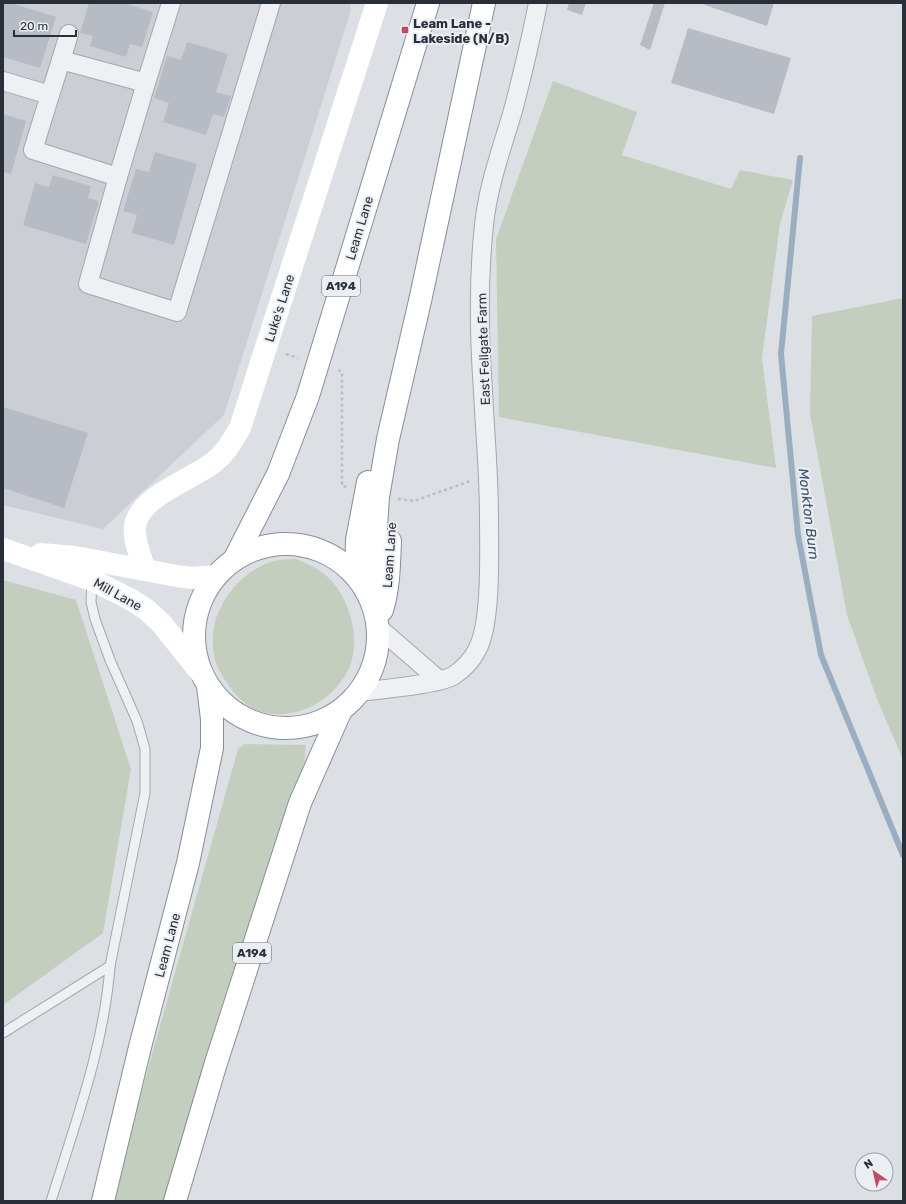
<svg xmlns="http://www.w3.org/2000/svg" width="906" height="1204" viewBox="0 0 906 1204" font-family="Rubik,sans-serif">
  <rect width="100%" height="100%" fill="#dce0e5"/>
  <polygon fill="#cbcfd5" points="3,3 351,3 350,13 224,415 103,529 3,505"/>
  <g fill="#c3cebe">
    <polygon points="553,81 637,112 622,155 731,189 740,170 793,180 780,224 762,358 776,468 499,417 496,239"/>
    <polygon points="903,298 903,760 877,699 847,615 810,414 812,316"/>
    <path d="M 296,559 C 323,569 338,582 348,609 C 355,628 357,650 349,668 C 334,702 291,724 256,710 C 239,703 226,683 218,668 C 212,656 212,639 214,626 C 221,596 246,567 278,560 C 284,559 290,559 296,559 Z"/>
    <polygon points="3,580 76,600 131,769 103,933 3,1005"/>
    <polygon points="245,744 306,745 304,765 223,1002 163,1201 114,1201 133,1122 238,749"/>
  </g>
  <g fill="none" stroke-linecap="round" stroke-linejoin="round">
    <polyline stroke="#9baec1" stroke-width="6" points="800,158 781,354 798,535 821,655 903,855"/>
  </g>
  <g fill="#b7bcc4">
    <polygon points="3,3 11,3 56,17 40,68 3,57"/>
    <polygon points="89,3 124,3 153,12 142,47 130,44 126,57 90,46 93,36 80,33"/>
    <polygon points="569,3 586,3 582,15 567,10"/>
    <polygon points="654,3 665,3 650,50 640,45"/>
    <polygon points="699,3 774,3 767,26"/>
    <polygon points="688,28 791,58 774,114 671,83"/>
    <polygon points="187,42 228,54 216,92 231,96 224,117 213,114 206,135 163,122 169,103 154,98 167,56 181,60"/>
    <polygon points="3,114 26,121 11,174 3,172"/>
    <polygon points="155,152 197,164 174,245 132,233 137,215 123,211 136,169 149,172"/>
    <polygon points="53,175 91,186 88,198 99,201 86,244 23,225 35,183 49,187"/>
    <polygon points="3,407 88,433 64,508 3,488"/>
  </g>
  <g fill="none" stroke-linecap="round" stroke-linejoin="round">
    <defs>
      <g id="lane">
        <polyline points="3,1033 110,966 145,793 145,749 137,721 110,660 95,619 91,602 92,581"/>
        <path d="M 51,1201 C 75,1124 104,1047 110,966"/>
      </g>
      <g id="street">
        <polyline points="61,60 69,34"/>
        <polyline points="3,81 50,95 61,60 146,83 171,3"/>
        <polyline points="50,95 33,150 118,177 88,284 177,312 271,3"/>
        <polyline points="118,177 146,83"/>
        <polyline points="379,628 439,680"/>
        <path d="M 360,692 C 381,689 436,685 453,676 C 462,670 472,660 477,650 C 492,623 489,550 489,517 C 489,475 485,433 483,391 C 479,336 478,280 484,225 C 488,185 503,145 514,107 C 523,72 531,38 538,3"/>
      </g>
      <g id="highway">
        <circle cx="286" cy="636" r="92"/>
        <polyline points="234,560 278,474 308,396 428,3"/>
        <polyline points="356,576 357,540 368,482"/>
        <polyline points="371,599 378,497 388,439 420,301 484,3"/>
        <path d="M 382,610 C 389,587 389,565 390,541"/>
        <polyline points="103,1201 140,1047 188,863 212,748 212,719 208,686"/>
        <polyline points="175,1201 215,1066 300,803 341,710"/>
      </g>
    </defs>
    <use href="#lane" stroke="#a2a7ae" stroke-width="11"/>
    <use href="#street" stroke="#a2a7ae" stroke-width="20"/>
    <use href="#highway" stroke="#868e99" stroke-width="24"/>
    <g stroke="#bbbec3" stroke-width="2.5" stroke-dasharray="3 3" stroke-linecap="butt">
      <polyline points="286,354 298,358"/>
      <polyline points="338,370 342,372 342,486 347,487"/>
      <polyline points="398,499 414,501 470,481"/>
    </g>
    <use href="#lane" stroke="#eff0f4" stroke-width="9"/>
    <use href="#street" stroke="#eff0f4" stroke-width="18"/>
    <g stroke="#fff" stroke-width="22">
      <polyline points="3,549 92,580 130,599 147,610 161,623 202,674"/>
      <polyline points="41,554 75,557 177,576 192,578 216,576"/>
      <path d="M 145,570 C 141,557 133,540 135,526 C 140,495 192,480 214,462 C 226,453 232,441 240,428 L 377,3"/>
    </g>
    <use href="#highway" stroke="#fff" stroke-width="22"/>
  </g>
  <rect fill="#be4d61" stroke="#ebeff3" stroke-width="1.5" x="401" y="26" width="8" height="8" rx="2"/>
  <g text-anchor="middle" stroke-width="4" stroke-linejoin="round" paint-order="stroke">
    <g fill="#ebeff3" stroke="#626971" stroke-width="1">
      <rect x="322" y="276" width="38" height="20" rx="3"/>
      <rect x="233" y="943" width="38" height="20" rx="3"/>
    </g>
    <g font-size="12" font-weight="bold" fill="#282f39">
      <text x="341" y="290">A194</text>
      <text x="252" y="957">A194</text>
    </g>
    <g font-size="13" font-weight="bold" fill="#282f39" stroke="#ebeff3" text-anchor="start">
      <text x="413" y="28">Leam Lane -<tspan x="413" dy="15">Lakeside (N/B)</tspan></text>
    </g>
    <g font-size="13" fill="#282f39" stroke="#ebeff3">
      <text transform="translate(359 228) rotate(-73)" y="5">Leam Lane</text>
      <text transform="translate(279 308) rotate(-72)" y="5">Luke's Lane</text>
      <text transform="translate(483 349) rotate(-92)" y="5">East Fellgate Farm</text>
      <text transform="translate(389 555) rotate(-86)" y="5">Leam Lane</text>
      <text transform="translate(118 594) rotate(29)" y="5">Mill Lane</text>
      <text transform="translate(167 945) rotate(-75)" y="5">Leam Lane</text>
    </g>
    <g font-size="14" font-style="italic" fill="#374e68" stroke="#ebeff3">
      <text transform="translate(809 514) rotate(83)" y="5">Monkton Burn</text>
    </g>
  </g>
  <rect width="906" height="1204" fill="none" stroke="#282f39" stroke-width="8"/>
  <g transform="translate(874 1172) rotate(326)"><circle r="19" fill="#ebeff3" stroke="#9da2a9"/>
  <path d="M0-3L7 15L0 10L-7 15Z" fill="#be4d61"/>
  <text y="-6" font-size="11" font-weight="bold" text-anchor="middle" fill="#282f39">N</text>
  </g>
  <path d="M14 30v6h62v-6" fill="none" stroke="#282f39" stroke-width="2"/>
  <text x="20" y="30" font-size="12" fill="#282f39" stroke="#ebeff3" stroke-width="3" paint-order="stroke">20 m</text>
</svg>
